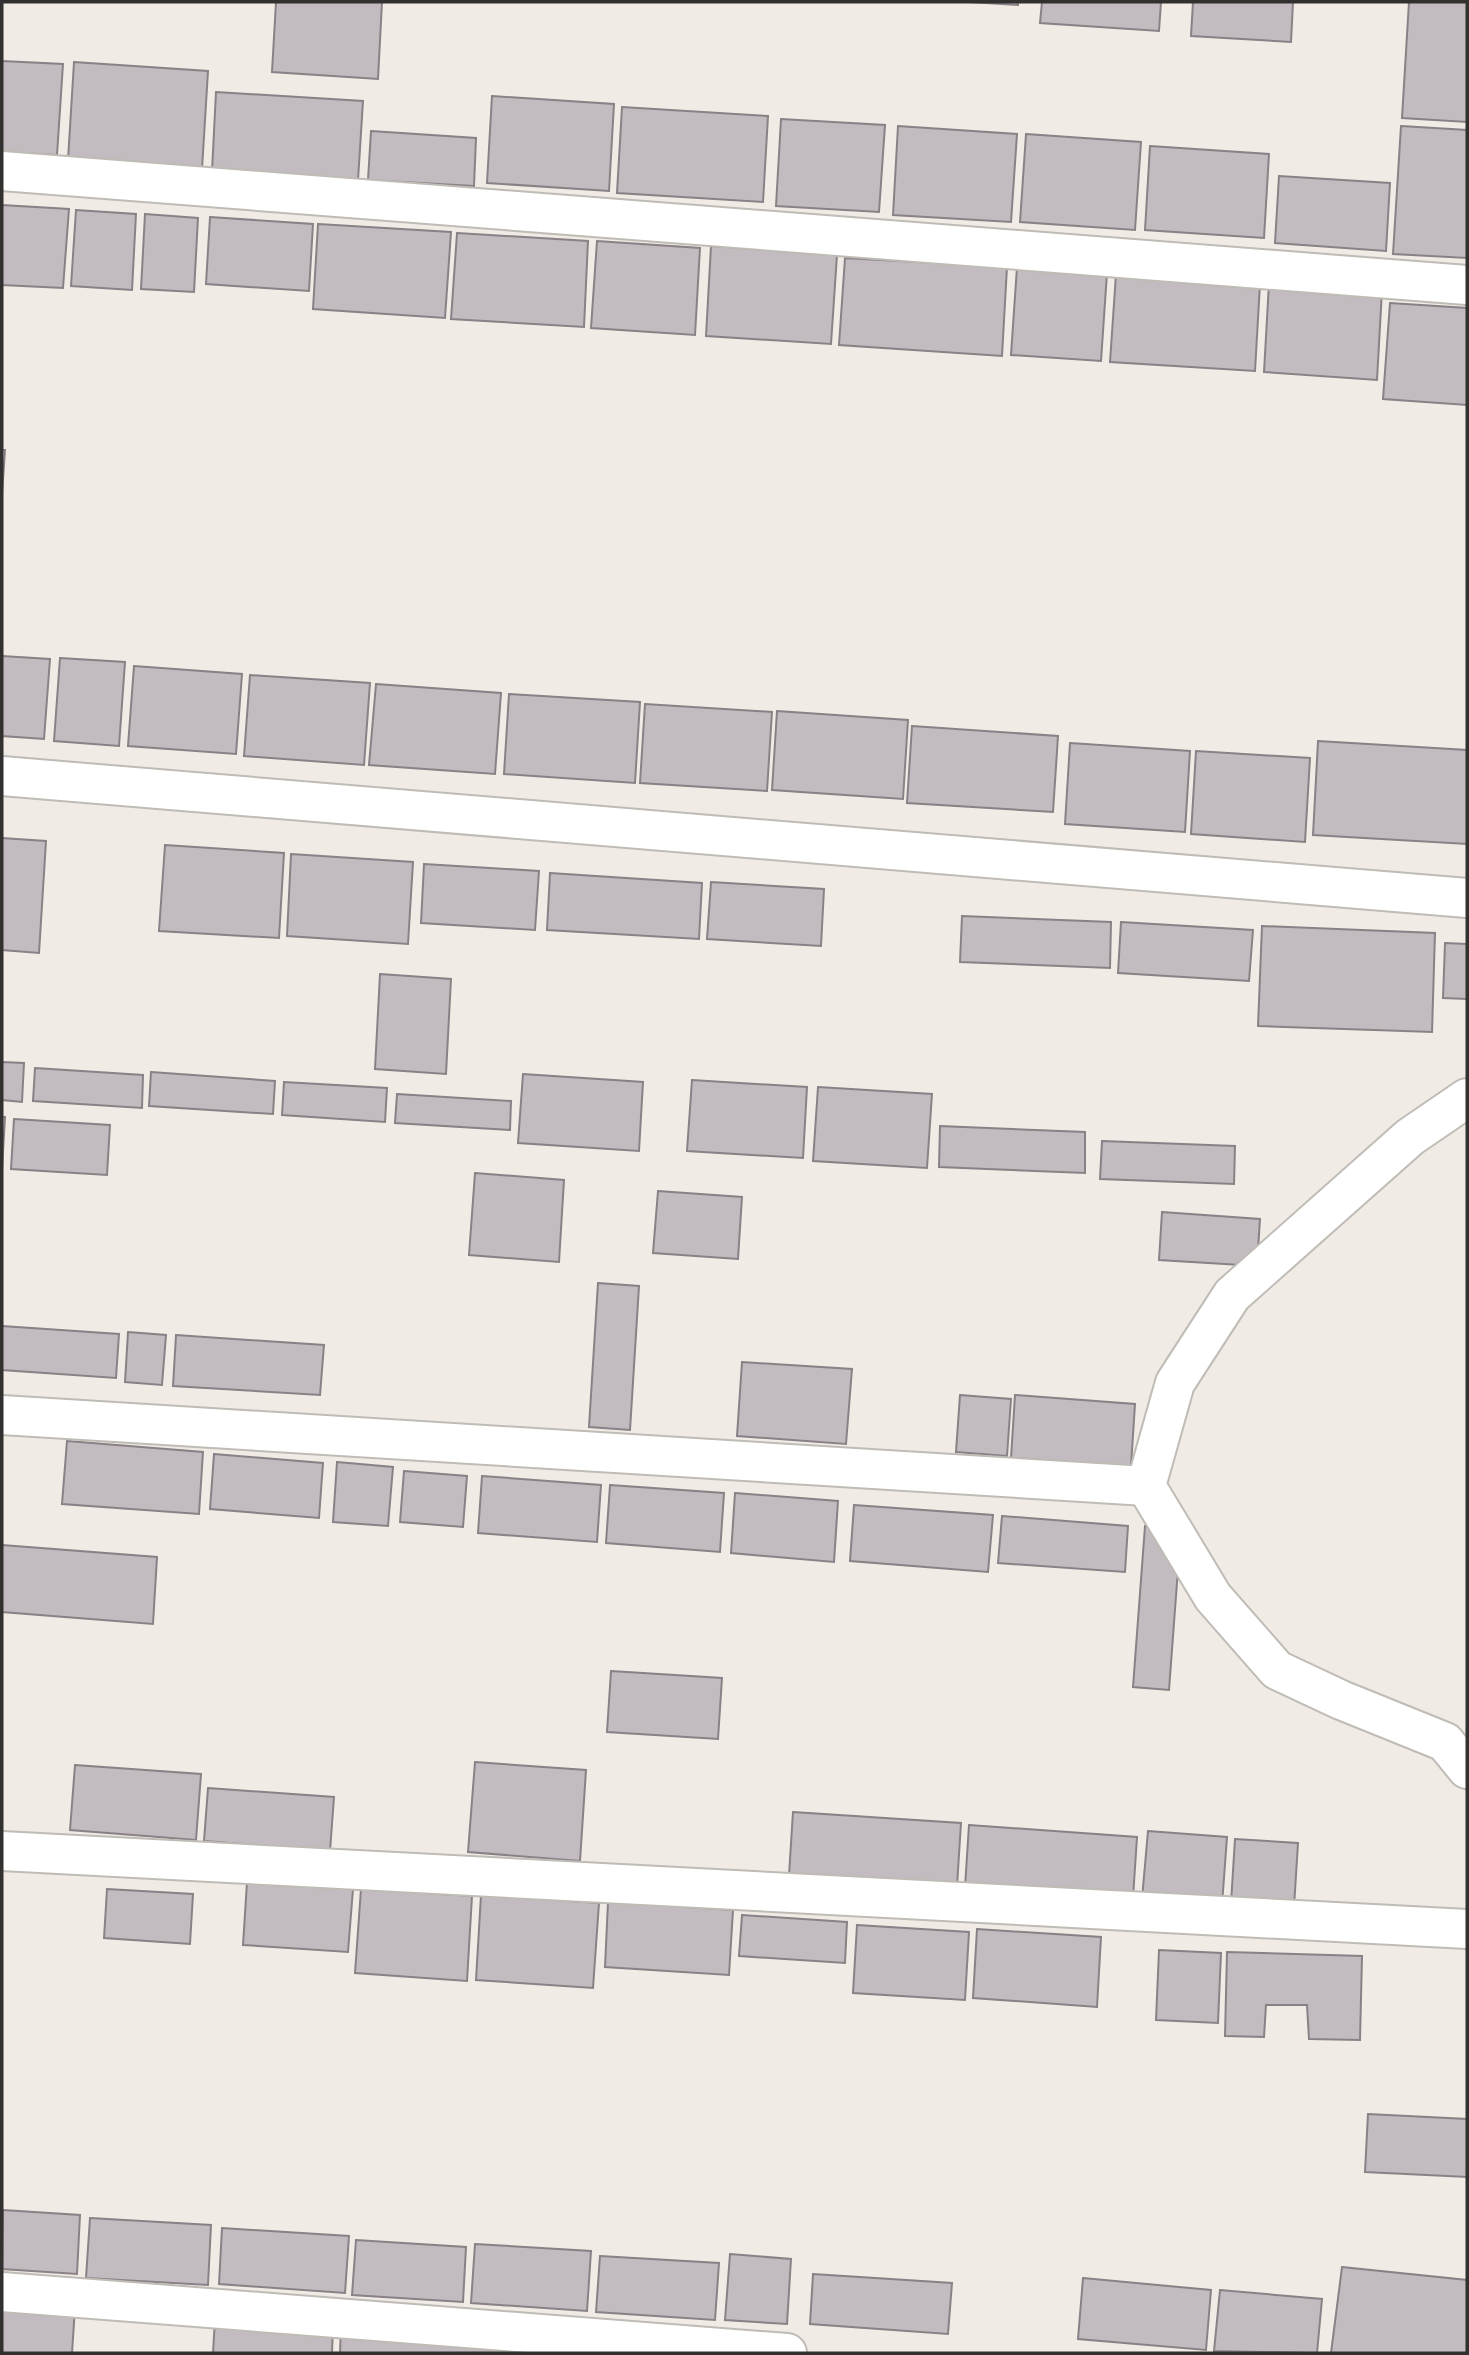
<svg xmlns="http://www.w3.org/2000/svg" width="1469" height="2355" viewBox="0 0 1469 2355" font-family="'Crimson Pro',serif">
  <rect width="100%" height="100%" fill="#f0ece5"/>
  <g fill="#c2bbc0" stroke="#888287" stroke-width="2">
    <polygon points="276,2 382,2 378,79 272,72"/>
    <polygon points="969,2 1018,2 1018,5"/>
    <polygon points="1042,2 1161,2 1159,31 1040,23"/>
    <polygon points="1193,2 1293,2 1291,42 1191,36"/>
    <polygon points="1409,2 1467,2 1467,122 1402,118"/>
    <polygon points="2,61 63,64 57,155 2,152"/>
    <polygon points="74,62 208,71 202,169 68,160"/>
    <polygon points="216,92 363,101 358,180 212,171"/>
    <polygon points="492,96 614,104 609,191 487,183"/>
    <polygon points="622,107 768,116 763,202 617,193"/>
    <polygon points="781,119 885,125 879,212 776,206"/>
    <polygon points="898,126 1017,134 1011,222 893,215"/>
    <polygon points="1401,126 1467,130 1467,258 1393,254"/>
    <polygon points="371,131 476,138 474,186 368,180"/>
    <polygon points="1026,134 1141,142 1135,230 1020,222"/>
    <polygon points="1150,146 1269,154 1264,238 1145,230"/>
    <polygon points="1279,176 1390,183 1386,251 1275,243"/>
    <polygon points="2,205 69,209 63,288 2,285"/>
    <polygon points="76,210 136,214 132,290 71,286"/>
    <polygon points="145,214 198,218 194,292 141,289"/>
    <polygon points="210,217 313,224 309,291 206,284"/>
    <polygon points="318,224 451,232 445,318 313,309"/>
    <polygon points="457,233 588,241 584,327 451,319"/>
    <polygon points="597,241 700,248 695,335 591,328"/>
    <polygon points="711,246 837,255 831,344 706,336"/>
    <polygon points="845,258 1007,267 1002,356 839,345"/>
    <polygon points="1017,267 1107,273 1101,361 1011,355"/>
    <polygon points="1116,274 1260,284 1255,371 1110,362"/>
    <polygon points="1269,283 1382,290 1377,380 1264,372"/>
    <polygon points="1390,303 1467,308 1467,405 1383,399"/>
    <polygon points="2,450 5,450 2,495"/>
    <polygon points="2,656 50,659 44,739 2,736"/>
    <polygon points="60,658 125,662 119,746 54,741"/>
    <polygon points="134,666 242,674 236,754 128,746"/>
    <polygon points="250,675 370,683 364,765 244,756"/>
    <polygon points="376,684 501,693 495,774 369,765"/>
    <polygon points="509,694 640,702 635,783 504,774"/>
    <polygon points="645,704 772,712 767,791 640,783"/>
    <polygon points="777,711 908,720 903,799 772,790"/>
    <polygon points="912,726 1058,736 1053,812 907,803"/>
    <polygon points="1318,741 1467,750 1467,844 1313,835"/>
    <polygon points="1070,743 1190,751 1185,832 1065,824"/>
    <polygon points="1196,751 1310,758 1305,842 1191,834"/>
    <polygon points="2,838 46,841 39,953 2,950"/>
    <polygon points="165,845 284,853 279,938 159,931"/>
    <polygon points="291,854 413,862 408,944 287,936"/>
    <polygon points="424,864 539,871 535,930 421,923"/>
    <polygon points="550,873 702,883 699,939 547,930"/>
    <polygon points="711,882 824,889 821,946 707,939"/>
    <polygon points="962,916 1111,922 1110,968 960,962"/>
    <polygon points="1121,922 1253,930 1249,981 1118,973"/>
    <polygon points="1262,926 1435,933 1432,1032 1258,1026"/>
    <polygon points="1445,943 1467,944 1467,999 1443,998"/>
    <polygon points="380,974 451,979 446,1074 375,1069"/>
    <polygon points="2,1062 24,1063 22,1102 2,1100"/>
    <polygon points="35,1068 143,1075 142,1108 33,1101"/>
    <polygon points="151,1072 275,1081 273,1114 149,1106"/>
    <polygon points="523,1074 643,1082 639,1151 518,1143"/>
    <polygon points="692,1080 807,1087 803,1158 687,1151"/>
    <polygon points="284,1082 387,1088 385,1122 282,1115"/>
    <polygon points="818,1087 932,1094 927,1168 813,1161"/>
    <polygon points="397,1094 511,1101 510,1130 395,1123"/>
    <polygon points="2,1117 5,1117 2,1169"/>
    <polygon points="14,1119 110,1125 107,1175 11,1169"/>
    <polygon points="940,1126 1085,1132 1085,1173 939,1167"/>
    <polygon points="1102,1141 1235,1146 1234,1184 1100,1179"/>
    <polygon points="475,1173 564,1180 559,1262 469,1255"/>
    <polygon points="658,1191 742,1197 738,1259 653,1253"/>
    <polygon points="1162,1212 1260,1219 1257,1266 1159,1260"/>
    <polygon points="598,1283 639,1286 630,1430 589,1427"/>
    <polygon points="2,1326 119,1334 116,1378 2,1370"/>
    <polygon points="128,1332 166,1335 162,1385 125,1382"/>
    <polygon points="176,1335 324,1345 320,1395 173,1386"/>
    <polygon points="742,1362 852,1369 846,1444 737,1436"/>
    <polygon points="960,1395 1011,1399 1007,1456 956,1452"/>
    <polygon points="1015,1395 1135,1404 1131,1466 1011,1458"/>
    <polygon points="67,1441 203,1452 199,1514 62,1504"/>
    <polygon points="214,1454 323,1463 319,1518 210,1509"/>
    <polygon points="337,1462 393,1467 388,1526 333,1522"/>
    <polygon points="404,1471 467,1476 463,1527 400,1522"/>
    <polygon points="482,1476 601,1485 597,1542 478,1533"/>
    <polygon points="610,1485 724,1493 720,1552 606,1543"/>
    <polygon points="735,1493 838,1501 834,1562 731,1553"/>
    <polygon points="854,1505 993,1515 988,1572 850,1561"/>
    <polygon points="1002,1516 1128,1526 1125,1572 998,1563"/>
    <polygon points="1145,1526 1181,1529 1169,1690 1133,1687"/>
    <polygon points="2,1545 157,1557 153,1624 2,1612"/>
    <polygon points="611,1671 722,1678 718,1739 607,1732"/>
    <polygon points="475,1762 586,1770 580,1861 468,1852"/>
    <polygon points="75,1765 201,1774 196,1840 70,1830"/>
    <polygon points="208,1788 334,1797 330,1851 204,1841"/>
    <polygon points="793,1812 961,1823 957,1886 789,1875"/>
    <polygon points="969,1825 1137,1837 1133,1898 965,1887"/>
    <polygon points="1148,1831 1227,1837 1222,1905 1142,1899"/>
    <polygon points="1235,1839 1298,1843 1294,1907 1231,1903"/>
    <polygon points="247,1882 353,1889 348,1952 243,1945"/>
    <polygon points="107,1889 193,1894 190,1944 104,1938"/>
    <polygon points="361,1889 472,1896 467,1981 355,1973"/>
    <polygon points="481,1895 599,1903 593,1988 476,1980"/>
    <polygon points="608,1902 733,1910 729,1975 605,1967"/>
    <polygon points="742,1915 847,1922 845,1963 739,1956"/>
    <polygon points="857,1925 969,1932 965,2000 853,1993"/>
    <polygon points="977,1929 1101,1937 1097,2007 973,1998"/>
    <polygon points="1159,1950 1221,1953 1218,2023 1156,2020"/>
    <polygon points="1227,1952 1362,1956 1360,2040 1309,2039 1307,2005 1266,2005 1264,2037 1225,2036"/>
    <polygon points="1368,2114 1467,2119 1467,2177 1365,2172"/>
    <polygon points="3,2210 80,2215 77,2274 2,2269"/>
    <polygon points="90,2218 211,2225 208,2285 86,2278"/>
    <polygon points="222,2228 349,2236 345,2293 219,2284"/>
    <polygon points="356,2240 466,2247 463,2302 352,2295"/>
    <polygon points="475,2244 591,2251 587,2311 471,2303"/>
    <polygon points="730,2254 791,2259 787,2324 725,2320"/>
    <polygon points="600,2256 719,2263 715,2320 596,2312"/>
    <polygon points="1342,2267 1467,2280 1467,2353 1331,2353"/>
    <polygon points="813,2274 952,2283 948,2334 810,2324"/>
    <polygon points="1083,2278 1211,2290 1206,2350 1078,2339"/>
    <polygon points="1220,2290 1322,2299 1317,2353 1214,2351"/>
    <polygon points="2,2304 75,2308 72,2353 2,2353"/>
    <polygon points="215,2319 333,2327 332,2353 213,2353"/>
    <polygon points="341,2327 661,2353 340,2353"/>
  </g>
  <g fill="none" stroke-linecap="round" stroke-linejoin="round">
    <defs>
      <g id="minor">
        <polyline points="2,171 1467,285"/>
        <polyline points="2,776 1467,898"/>
        <polyline points="1467,1098 1410,1137 1232,1295 1175,1383 1146,1486 1213,1597 1277,1670 1341,1700 1445,1742 1467,1769"/>
        <polyline points="2,1415 1146,1486"/>
        <polyline points="2,1851 1467,1929"/>
        <polyline points="2,2292 787,2353"/>
      </g>
    </defs>
    <use href="#minor" stroke="#bfbbb5" stroke-width="42"/>
    <use href="#minor" stroke="#fff" stroke-width="38"/>
  </g>
  <rect width="1469" height="2355" fill="none" stroke="#33312f" stroke-width="7"/>
</svg>
